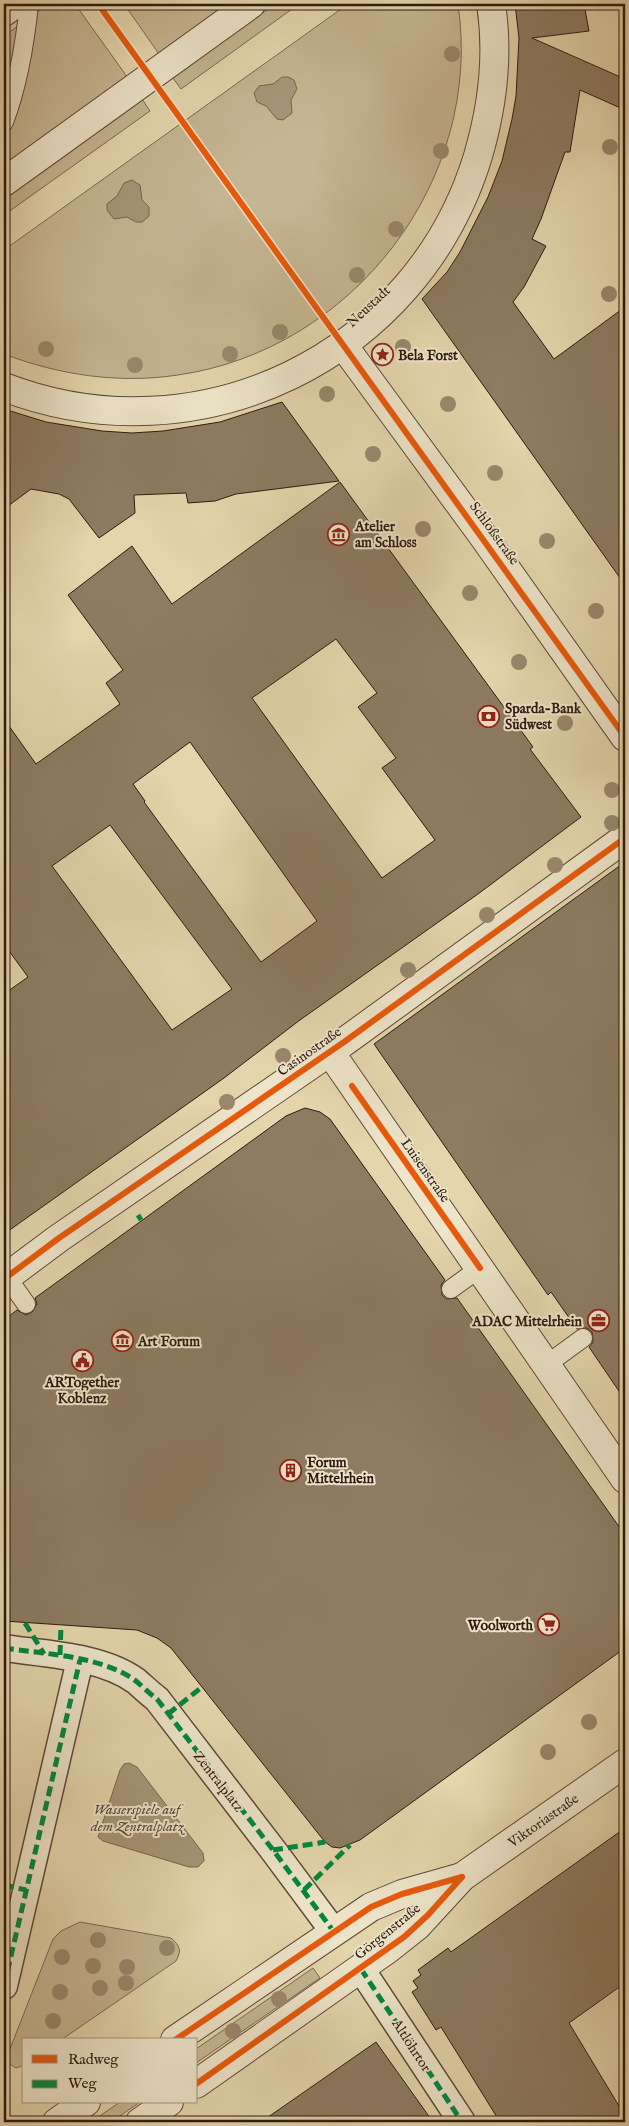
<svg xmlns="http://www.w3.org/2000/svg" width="629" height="2126" viewBox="0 0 629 2126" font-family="'IM FELL English',serif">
  <rect width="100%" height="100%" fill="#e4d5ac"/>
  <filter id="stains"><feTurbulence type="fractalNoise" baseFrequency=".004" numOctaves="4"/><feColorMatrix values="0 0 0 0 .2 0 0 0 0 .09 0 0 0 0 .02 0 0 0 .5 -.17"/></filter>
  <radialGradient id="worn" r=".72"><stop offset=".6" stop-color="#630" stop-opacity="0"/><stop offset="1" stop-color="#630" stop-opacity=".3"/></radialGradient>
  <g fill="#c5b592" stroke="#7a6852">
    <polygon points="48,4 75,4 128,78 4,167 4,36"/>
    <polygon points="124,4 230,4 159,54"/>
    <polygon points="275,4 299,4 181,89 173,78"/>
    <path d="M 348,4 L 458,4 C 484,180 353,350 178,375 C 119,384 59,375 4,354 L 4,250 Z"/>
    <polygon points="142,99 150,111 4,215 4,197"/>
    <path d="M 80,1922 L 171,1938 C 180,1946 182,1950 176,1961 L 61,2040 L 24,2040 L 24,2065 L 16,2068 C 9,2064 7,2061 8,2054 L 53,1939 L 61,1931 Z"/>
    <polygon points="313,1968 320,1978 196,2063 196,2049"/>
    <polygon points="120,2102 140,2102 111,2122 91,2122"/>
  </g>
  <g fill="#a69577" stroke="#76644e">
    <polygon points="282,77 288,77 294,80 297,89 291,100 292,113 283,120 277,119 266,106 257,102 254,93 259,86 273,84"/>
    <polygon points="132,180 140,185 142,200 149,207 149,216 142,222 136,222 127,217 114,219 107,210 107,204 117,196 124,183"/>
    <polygon points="129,1763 137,1767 203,1853 204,1861 198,1867 189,1867 103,1841 98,1837 120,1770 124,1764"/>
  </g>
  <g fill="#8d7b62" stroke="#2f1a11" fill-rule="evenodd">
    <polygon points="515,4 584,4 589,31 532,38 625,79 625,110 580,90 570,152 565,152 541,219 532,239 546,246 524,287 513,302 554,359 625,307 625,585 422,299 447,272 460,252 488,197 502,161 512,119 516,96 519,38"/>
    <polygon points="282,402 339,481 236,494 215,501 188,503 186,493 134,495 135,513 99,538 69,499 59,494 31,489 4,509 4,409 46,422 102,431 132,433 163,431 220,422"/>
    <path d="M 340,482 L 533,747 L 530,749 L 581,817 L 478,894 L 300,1020 L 224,1078 L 4,1234 L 4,994 L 28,977 L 4,944 L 4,719 L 36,764 L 120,704 L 106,683 L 123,670 L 68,595 L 132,546 L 172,604 ZM 336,639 L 377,693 L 358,707 L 396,758 L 382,768 L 435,840 L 382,878 L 252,698 ZM 190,742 L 317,921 L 261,962 L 144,802 L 145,801 L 133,784 ZM 110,825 L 232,989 L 172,1030 L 52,866 Z"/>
    <polygon points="625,862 625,1400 589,1347 593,1342 592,1332 587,1328 577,1329 551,1292 548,1295 374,1044"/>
    <polygon points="305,1108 320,1112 330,1119 445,1280 441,1285 442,1295 447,1299 457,1298 625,1535 625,1648 360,1840 340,1848 332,1847 325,1842 171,1648 157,1638 137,1630 4,1621 4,1320 17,1310 26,1315 32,1312 37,1304 35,1298 286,1116"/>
    <polygon points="625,1828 625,1983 569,2023 625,2116 625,2122 500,2122 441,2027 436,2030 412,1992 418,1988 413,1981 421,1975 418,1970 448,1948 451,1952"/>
    <polygon points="376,2042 433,2122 261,2122"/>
  </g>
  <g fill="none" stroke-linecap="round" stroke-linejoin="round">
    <defs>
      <g id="service">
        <path d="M 4,122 C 18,85 25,44 29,4"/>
        <polyline points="7,1277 26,1304"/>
        <polyline points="451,1289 480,1268"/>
        <polyline points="546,1365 583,1338"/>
      </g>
      <g id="pedestrian">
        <path d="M 4,1648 C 45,1654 102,1656 136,1681 C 143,1687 150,1694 157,1699 L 273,1850 L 334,1932"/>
        <polyline points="361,1969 462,2122"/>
        <polyline points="4,1986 80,1660"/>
      </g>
      <g id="minor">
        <polyline points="343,345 483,536 625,737"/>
        <path d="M 4,387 C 199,462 417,357 478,156 C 493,105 499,56 491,4"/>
        <polyline points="330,1052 625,1479"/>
        <polyline points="4,1279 59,1238 344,1042 625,838"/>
      </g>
      <g id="tertiary">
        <polyline points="4,12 15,4"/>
        <polyline points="4,182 251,4"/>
        <polyline points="175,2040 371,1907 402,1894 462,1877"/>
        <polyline points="196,2084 388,1949 417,1926 462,1877 625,1763"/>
        <polyline points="57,2122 86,2102"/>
        <polyline points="140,2122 169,2102"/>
      </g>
    </defs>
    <use href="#service" stroke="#5c4938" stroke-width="20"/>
    <use href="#pedestrian" stroke="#5c4938" stroke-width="29"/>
    <use href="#minor" stroke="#5c4938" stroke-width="30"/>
    <use href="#tertiary" stroke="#5c4938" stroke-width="30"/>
    <use href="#service" stroke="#ede4c9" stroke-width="18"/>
    <use href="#pedestrian" stroke="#ede4c9" stroke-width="26"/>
    <use href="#minor" stroke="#ede4c9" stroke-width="28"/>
    <use href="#tertiary" stroke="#ede4c9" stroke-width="28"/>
    <g stroke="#00873e" stroke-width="5" stroke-dasharray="10 5" stroke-linecap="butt">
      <polyline points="138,1215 141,1220"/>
      <polyline points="25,1623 44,1654"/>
      <polyline points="4,1639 4,1621"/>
      <path d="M 4,1648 C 45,1654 102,1656 136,1681 C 143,1687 150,1694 157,1699 L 273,1850 L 334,1932"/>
      <polyline points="60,1655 61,1625"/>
      <polyline points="168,1714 202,1687"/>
      <polyline points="273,1850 325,1842"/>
      <polyline points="4,1885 26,1890"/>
      <polyline points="304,1890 350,1845"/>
      <polyline points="361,1969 462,2122"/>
      <polyline points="4,1986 80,1660"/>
    </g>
    <defs>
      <g id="cycleway">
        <polyline points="98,4 625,737"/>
        <polyline points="352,1086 480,1268"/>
        <polyline points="4,1279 59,1238 344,1042 625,838"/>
        <polyline points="175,2040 371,1907 402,1894 462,1877"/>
        <polyline points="196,2084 404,1937 428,1915 462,1877"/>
      </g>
    </defs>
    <use href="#cycleway" stroke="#ede4c9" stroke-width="9"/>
    <use href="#cycleway" stroke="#e8590c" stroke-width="6"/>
  </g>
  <g fill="#99876c">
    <circle cx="452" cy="54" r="8"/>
    <circle cx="610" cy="147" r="8"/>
    <circle cx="441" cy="151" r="8"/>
    <circle cx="396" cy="229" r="8"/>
    <circle cx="357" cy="275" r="8"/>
    <circle cx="609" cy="294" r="8"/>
    <circle cx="280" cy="332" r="8"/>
    <circle cx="403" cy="347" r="8"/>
    <circle cx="46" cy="349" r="8"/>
    <circle cx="230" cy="354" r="8"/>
    <circle cx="135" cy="365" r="8"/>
    <circle cx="327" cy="394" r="8"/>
    <circle cx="448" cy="404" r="8"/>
    <circle cx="373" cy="454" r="8"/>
    <circle cx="495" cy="473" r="8"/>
    <circle cx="423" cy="529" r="8"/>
    <circle cx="547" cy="541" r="8"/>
    <circle cx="470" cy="593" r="8"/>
    <circle cx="596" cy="611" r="8"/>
    <circle cx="519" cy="662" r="8"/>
    <circle cx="565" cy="723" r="8"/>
    <circle cx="612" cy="790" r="8"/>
    <circle cx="612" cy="823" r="8"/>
    <circle cx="555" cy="865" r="8"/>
    <circle cx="487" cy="915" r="8"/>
    <circle cx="408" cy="970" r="8"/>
    <circle cx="283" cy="1056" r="8"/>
    <circle cx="227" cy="1102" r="8"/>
    <circle cx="589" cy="1722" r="8"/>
    <circle cx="548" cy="1752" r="8"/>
    <circle cx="98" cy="1940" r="8"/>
    <circle cx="167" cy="1948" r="8"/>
    <circle cx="62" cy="1957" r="8"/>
    <circle cx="93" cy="1966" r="8"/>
    <circle cx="127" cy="1967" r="8"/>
    <circle cx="126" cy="1983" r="8"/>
    <circle cx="100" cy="1988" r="8"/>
    <circle cx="60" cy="1992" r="8"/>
    <circle cx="279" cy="1999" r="8"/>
    <circle cx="53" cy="2021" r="8"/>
    <circle cx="233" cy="2031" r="8"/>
  </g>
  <defs>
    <symbol id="sight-ring" viewBox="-11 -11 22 22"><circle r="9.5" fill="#ede4c9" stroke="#8f2418" stroke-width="1.5"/><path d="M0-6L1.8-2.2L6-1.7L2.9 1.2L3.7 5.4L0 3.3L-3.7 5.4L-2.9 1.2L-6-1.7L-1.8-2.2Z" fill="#8f2418"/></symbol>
    <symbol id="museum-ring" viewBox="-11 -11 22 22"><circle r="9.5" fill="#ede4c9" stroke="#8f2418" stroke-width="1.5"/><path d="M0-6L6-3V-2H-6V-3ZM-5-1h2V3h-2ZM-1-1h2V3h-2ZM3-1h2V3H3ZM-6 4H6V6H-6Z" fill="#8f2418"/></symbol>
    <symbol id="bank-ring" viewBox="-11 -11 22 22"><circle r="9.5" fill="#ede4c9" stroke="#8f2418" stroke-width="1.5"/><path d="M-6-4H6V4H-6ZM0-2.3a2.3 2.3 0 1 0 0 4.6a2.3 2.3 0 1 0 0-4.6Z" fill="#8f2418"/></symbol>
    <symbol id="office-ring" viewBox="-11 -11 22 22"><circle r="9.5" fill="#ede4c9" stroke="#8f2418" stroke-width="1.5"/><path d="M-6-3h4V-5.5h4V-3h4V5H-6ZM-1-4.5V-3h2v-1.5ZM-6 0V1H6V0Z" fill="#8f2418"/></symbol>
    <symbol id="civic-ring" viewBox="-11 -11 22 22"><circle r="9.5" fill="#ede4c9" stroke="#8f2418" stroke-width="1.5"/><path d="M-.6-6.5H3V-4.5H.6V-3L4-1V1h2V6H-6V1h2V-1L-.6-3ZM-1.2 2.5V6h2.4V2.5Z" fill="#8f2418"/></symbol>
    <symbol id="building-ring" viewBox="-11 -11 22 22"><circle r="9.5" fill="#ede4c9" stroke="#8f2418" stroke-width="1.5"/><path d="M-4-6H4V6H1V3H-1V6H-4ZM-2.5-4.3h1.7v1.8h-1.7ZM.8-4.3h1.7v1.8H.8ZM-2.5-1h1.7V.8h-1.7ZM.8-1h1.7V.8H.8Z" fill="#8f2418"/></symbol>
    <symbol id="supermarket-ring" viewBox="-11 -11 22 22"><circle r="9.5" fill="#ede4c9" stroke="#8f2418" stroke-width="1.5"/><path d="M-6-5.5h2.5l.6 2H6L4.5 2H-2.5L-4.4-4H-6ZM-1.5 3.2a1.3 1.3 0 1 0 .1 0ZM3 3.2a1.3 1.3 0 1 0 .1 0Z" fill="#8f2418"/></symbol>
  </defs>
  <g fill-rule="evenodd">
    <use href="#sight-ring" x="370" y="342" width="25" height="25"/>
    <use href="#museum-ring" x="326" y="522" width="25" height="25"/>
    <use href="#bank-ring" x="476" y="704" width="25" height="25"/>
    <use href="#office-ring" x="586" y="1308" width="25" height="25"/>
    <use href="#museum-ring" x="110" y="1328" width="25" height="25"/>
    <use href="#civic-ring" x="70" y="1348" width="25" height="25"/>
    <use href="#building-ring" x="278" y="1458" width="25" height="25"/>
    <use href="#supermarket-ring" x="536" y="1612" width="25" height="25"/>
  </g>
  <g text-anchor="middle" stroke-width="4" stroke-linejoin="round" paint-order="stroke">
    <g font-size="14" fill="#2f1a11" stroke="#ede4c9">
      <text transform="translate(368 306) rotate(-43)" y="5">Neustadt</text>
      <text transform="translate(495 533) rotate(54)" y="5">Schloßstraße</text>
      <text transform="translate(309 1051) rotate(-35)" y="5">Casinostraße</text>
      <text transform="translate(426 1170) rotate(55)" y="5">Luisenstraße</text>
      <text transform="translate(219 1781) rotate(52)" y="5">Zentralplatz</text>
      <text transform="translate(543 1820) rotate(-35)" y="5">Viktoriastraße</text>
      <text transform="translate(387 1931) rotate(-39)" y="5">Görgenstraße</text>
      <text transform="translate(412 2045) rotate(57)" y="5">Altlöhrtor</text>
    </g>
    <g font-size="14" font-weight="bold" fill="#2f1a11" stroke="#ede4c9" text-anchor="start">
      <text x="398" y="360">Bela Forst</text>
      <text x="355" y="531">Atelier<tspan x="355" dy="16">am Schloss</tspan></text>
      <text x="505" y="713">Sparda-Bank<tspan x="505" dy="16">Südwest</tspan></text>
      <text x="582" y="1326" text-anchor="end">ADAC Mittelrhein</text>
      <text x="138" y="1346">Art Forum</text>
      <text x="82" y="1387" text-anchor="middle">ARTogether<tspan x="82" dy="16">Koblenz</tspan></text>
      <text x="307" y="1467">Forum<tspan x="307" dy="16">Mittelrhein</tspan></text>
      <text x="533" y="1630" text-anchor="end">Woolworth</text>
    </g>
    <g font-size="15" font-style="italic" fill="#594535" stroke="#ede4c9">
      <text x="137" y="1814">Wasserspiele auf<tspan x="137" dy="17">dem Zentralplatz</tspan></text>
    </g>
  </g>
  <rect width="629" height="2126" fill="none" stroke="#e4d5ac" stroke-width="20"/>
  <rect x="5" y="5" width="619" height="2116" fill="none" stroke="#2f1a11" stroke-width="2.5"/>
  <rect x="10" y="10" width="609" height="2106" fill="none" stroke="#2f1a11"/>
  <rect x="22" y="2038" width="175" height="65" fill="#ede4c9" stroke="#a1937f"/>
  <rect x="32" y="2055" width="25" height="8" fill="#e8590c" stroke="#a1937f"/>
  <text x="68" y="2064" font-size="15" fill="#2f1a11">Radweg</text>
  <rect x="32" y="2080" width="25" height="8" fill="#00873e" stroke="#a1937f"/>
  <text x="68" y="2088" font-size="15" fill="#2f1a11">Weg</text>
  <rect width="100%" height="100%" filter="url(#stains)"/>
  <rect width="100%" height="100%" fill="url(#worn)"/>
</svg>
